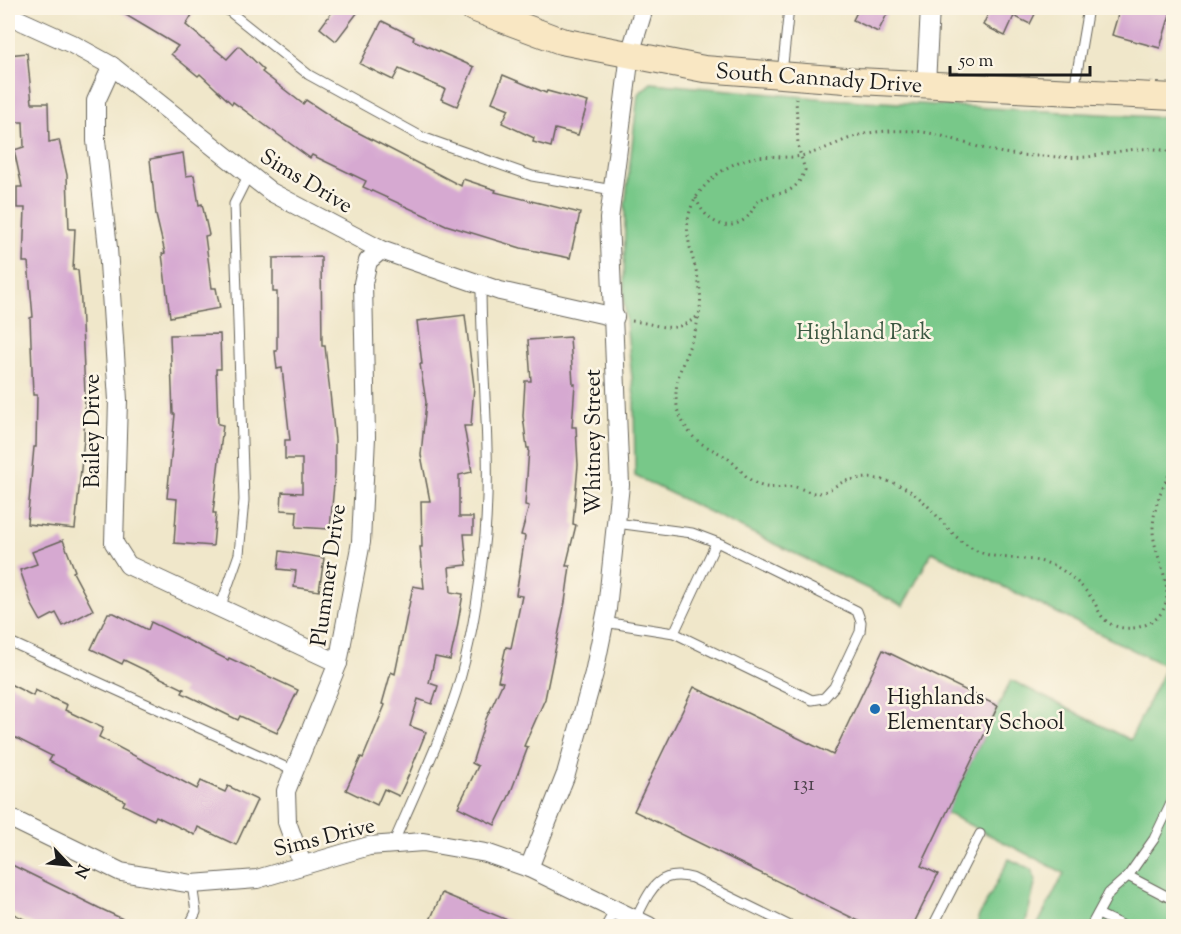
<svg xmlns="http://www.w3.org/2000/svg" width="1181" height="934" viewBox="0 0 1181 934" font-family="'Sorts Mill Goudy',serif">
  <rect width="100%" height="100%" fill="#fcf5e5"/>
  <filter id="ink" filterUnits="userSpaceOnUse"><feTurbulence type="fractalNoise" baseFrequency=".0167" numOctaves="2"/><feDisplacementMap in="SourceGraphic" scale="12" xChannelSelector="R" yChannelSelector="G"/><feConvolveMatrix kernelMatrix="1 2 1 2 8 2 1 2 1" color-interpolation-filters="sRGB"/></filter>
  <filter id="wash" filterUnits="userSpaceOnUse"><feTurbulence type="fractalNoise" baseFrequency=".008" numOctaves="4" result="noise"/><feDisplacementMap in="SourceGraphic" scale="24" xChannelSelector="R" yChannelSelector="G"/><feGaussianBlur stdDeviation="1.35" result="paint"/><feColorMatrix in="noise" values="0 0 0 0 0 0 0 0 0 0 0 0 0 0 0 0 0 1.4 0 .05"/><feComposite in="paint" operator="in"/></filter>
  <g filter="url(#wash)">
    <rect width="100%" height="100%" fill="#f0e7ca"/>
    <g fill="#78c889" stroke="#4a7252" stroke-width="1.5">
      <polygon points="651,83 828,99 1173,118 1173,926 1037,926 1064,873 946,813 1011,680 1130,740 1166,666 932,552 903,606 635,476 634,397 624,302 625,206 638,94"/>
      <polygon points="1009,859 1031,869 1036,880 1025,926 979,926 978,918"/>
    </g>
    <g id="blocks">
      <g fill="#d6a9d1">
        <polygon points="114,8 196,8 186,25 227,59 239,46 264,70 262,72 303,104 306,100 335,119 334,120 461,186 463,179 496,190 495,192 580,213 570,258 521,248 446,225 363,187 366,181 312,155 310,158 233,102 232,104 200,74 198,76 171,54 178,46"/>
        <polygon points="335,8 361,8 336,41 320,28"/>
        <polygon points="859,8 890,8 878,32 853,20"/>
        <polygon points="991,8 1038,8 1030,24 1014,16 1005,36 983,25"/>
        <polygon points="1120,8 1172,8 1160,48 1112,35"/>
        <polygon points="382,21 414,37 413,40 474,67 457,106 441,99 445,89 399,69 393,80 360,64"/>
        <polygon points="27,53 32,103 48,103 49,142 59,140 67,175 69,229 75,229 73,270 78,270 81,302 85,393 84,439 75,529 27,524 34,447 36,447 37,395 33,395 30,318 33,317 28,262 23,262 25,208 17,208 17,187 22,187 14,150 24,147 23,122 8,122 8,55"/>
        <polygon points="503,75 546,93 547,91 588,102 578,135 555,129 551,147 533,142 534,138 502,123 509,109 492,102"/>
        <polygon points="183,153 186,176 194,175 199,205 202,204 209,235 205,236 212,288 216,288 220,308 170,317 162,254 165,253 156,215 150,159"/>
        <polygon points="321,257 322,346 325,346 335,440 335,473 330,529 296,527 297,511 281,510 282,492 302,493 302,459 285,459 285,440 290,440 282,368 277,369 275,351 277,351 277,292 273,292 273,258"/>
        <polygon points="465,315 474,386 471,426 464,426 472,472 459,475 459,517 473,517 473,534 464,534 467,565 449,567 451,592 463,594 457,628 450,660 435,657 429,683 438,686 432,704 418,699 410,726 426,732 410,772 399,796 384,789 377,805 346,790 361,757 363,758 385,705 382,704 391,672 395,674 413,586 424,588 420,547 422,547 421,501 430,501 421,455 426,402 420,364 422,364 417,321"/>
        <polygon points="220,334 221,369 216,369 218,424 223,425 213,513 216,513 213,546 174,543 177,499 167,498 175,414 173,414 170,335"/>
        <polygon points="570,337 573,384 575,384 572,427 576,427 578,465 573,524 576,525 566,566 570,566 565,602 545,699 524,746 528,747 510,794 495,825 458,807 478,766 472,763 486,719 503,682 498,681 506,647 511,648 522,596 516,595 525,536 521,535 529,506 525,505 529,448 527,448 523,416 525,381 531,381 528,340"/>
        <polygon points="63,540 75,571 73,572 93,610 63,626 56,613 41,621 32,605 20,570 37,564 32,552"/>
        <polygon points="280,551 324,558 319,591 294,587 296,571 278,569"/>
        <polygon points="108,613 114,613 148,630 151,622 228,660 229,658 298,690 277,733 240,716 238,720 199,701 182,693 184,689 124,660 122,664 91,649"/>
        <polygon points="883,650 998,706 921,866 938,874 912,927 871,927 634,811 694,687 833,755"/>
        <polygon points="8,683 33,696 35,690 67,705 65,710 103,728 99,737 197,789 201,781 225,792 228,786 257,800 236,845 198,827 195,835 156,816 154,820 123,805 125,801 49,761 52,756 8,734"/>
        <polygon points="8,863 99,908 140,927 39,927 8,911"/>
        <polygon points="442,893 522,926 522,927 427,927"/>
      </g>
    </g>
  </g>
  <g filter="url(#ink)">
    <use href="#blocks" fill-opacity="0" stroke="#666359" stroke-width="1.5"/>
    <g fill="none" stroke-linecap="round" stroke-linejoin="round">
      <defs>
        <g id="lane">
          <polyline points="225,8 309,75 422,137 532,176 613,190"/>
          <polyline points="782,73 789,8"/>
          <polyline points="1074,90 1088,8"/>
          <polyline points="220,608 239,554 244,500 234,204 249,174"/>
          <polyline points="604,622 674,633 812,700 824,698 834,687 860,632 861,622 857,611 721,544 692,533 616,523"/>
          <polyline points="674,633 716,543"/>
          <polyline points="8,641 294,771"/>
          <path d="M 393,844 C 415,793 439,744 456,692 C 472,643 480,586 485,535 C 492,451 481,368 481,285"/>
          <polyline points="1128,876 1174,900"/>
          <polyline points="1098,914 1124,926"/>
          <path d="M 635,920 C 650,892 656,869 692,878 L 790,926"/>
          <polyline points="189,926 196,912 192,884"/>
          <polyline points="606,926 615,910"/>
          <polyline points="933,926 980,834"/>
          <polyline points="1091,926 1109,893 1128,876 1154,839 1174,797"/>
        </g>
        <g id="street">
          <polyline points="8,15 72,44 112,66 271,192 381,250 500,291 615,317"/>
          <polyline points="112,66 96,101 96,141 108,248 118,400 114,543 128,565 338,663"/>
          <polyline points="926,84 930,8"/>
          <polyline points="8,817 121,872 192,884 257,879 369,846 423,842 486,853 529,868 649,926"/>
          <polyline points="302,864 287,822 286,791 338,663 361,542 366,437 363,283 368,261 381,250"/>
          <polyline points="529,868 566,774 594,673 607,609 620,485 609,219 630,54 644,8"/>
        </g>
        <polyline id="secondary" points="473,8 561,41 704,69 858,81 1174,97"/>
      </defs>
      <use href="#lane" stroke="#666359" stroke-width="11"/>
      <use href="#street" stroke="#666359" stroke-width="20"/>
      <use href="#secondary" stroke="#666359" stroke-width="28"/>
      <g stroke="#666359" stroke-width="3" stroke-dasharray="1.5 4.5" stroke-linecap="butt">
        <path d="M 1174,153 C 1144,143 1116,153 1087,157 C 1073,158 1058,157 1043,156 C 1029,156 1013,155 999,152 C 971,147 943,133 914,131 C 896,130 873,131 856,136 C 838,142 820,152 801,156 C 787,159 772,155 757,157 C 734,160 710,176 697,196 C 672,235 705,268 700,308 C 696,353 655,387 690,433 C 699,445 713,449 726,457 C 738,465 745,479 759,485 C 772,490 782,486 795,487 C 802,488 809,493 816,493 C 825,494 834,486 843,482 C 865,474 894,479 913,493 C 937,510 949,538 977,551 C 1002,562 1031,555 1055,566 C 1070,574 1083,586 1093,600 C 1097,606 1099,614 1104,619 C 1118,633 1144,630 1158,617 C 1181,592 1152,557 1153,528 C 1154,504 1162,487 1174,466"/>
        <path d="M 696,198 C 703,218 724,235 745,219 C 752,214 753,206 759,200 C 780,190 794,198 805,170 L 798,146 L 796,98"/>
        <path d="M 632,321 C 661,324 672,336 698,316"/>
      </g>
      <use href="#lane" stroke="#fff" stroke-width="9"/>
      <use href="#street" stroke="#fff" stroke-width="18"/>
      <use href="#secondary" stroke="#f9e7c3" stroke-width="26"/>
    </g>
  </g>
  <circle fill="#1f6fb2" stroke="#fcf5e5" stroke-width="2" cx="875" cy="709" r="6"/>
  <g text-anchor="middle" stroke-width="5" stroke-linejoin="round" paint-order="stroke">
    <g font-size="20" fill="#4a3f49">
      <text x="804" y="790">131</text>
    </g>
    <g font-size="22" fill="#1c1c1c" stroke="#fcf5e5">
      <text transform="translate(819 77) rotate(4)" y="8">South Cannady Drive</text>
      <text transform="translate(307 180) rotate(31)" y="8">Sims Drive</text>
      <text transform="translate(91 431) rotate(-90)" y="8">Bailey Drive</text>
      <text transform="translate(592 442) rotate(-90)" y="8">Whitney Street</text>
      <text transform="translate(327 575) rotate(-82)" y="8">Plummer Drive</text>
      <text transform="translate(324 836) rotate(-14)" y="8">Sims Drive</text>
    </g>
    <g font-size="22" fill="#3c5842" stroke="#fcf5e5">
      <text x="864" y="339">Highland Park</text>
    </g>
    <g font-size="22" fill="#1c1c1c" stroke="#fcf5e5" text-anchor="start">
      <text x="887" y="704">Highlands<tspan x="887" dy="25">Elementary School</tspan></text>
    </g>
  </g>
  <rect width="1181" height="934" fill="none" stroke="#fcf5e5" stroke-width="30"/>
  <g transform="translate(69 865) rotate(116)" stroke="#fcf5e5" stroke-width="4.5" paint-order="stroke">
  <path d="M0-4.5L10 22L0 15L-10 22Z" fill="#1c1c1c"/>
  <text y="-9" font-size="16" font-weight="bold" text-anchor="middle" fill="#1c1c1c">N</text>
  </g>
  <path d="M950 66v9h140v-9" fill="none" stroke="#1c1c1c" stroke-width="3"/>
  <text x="959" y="66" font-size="18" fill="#1c1c1c" stroke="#fcf5e5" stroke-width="4.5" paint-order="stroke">50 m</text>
</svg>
